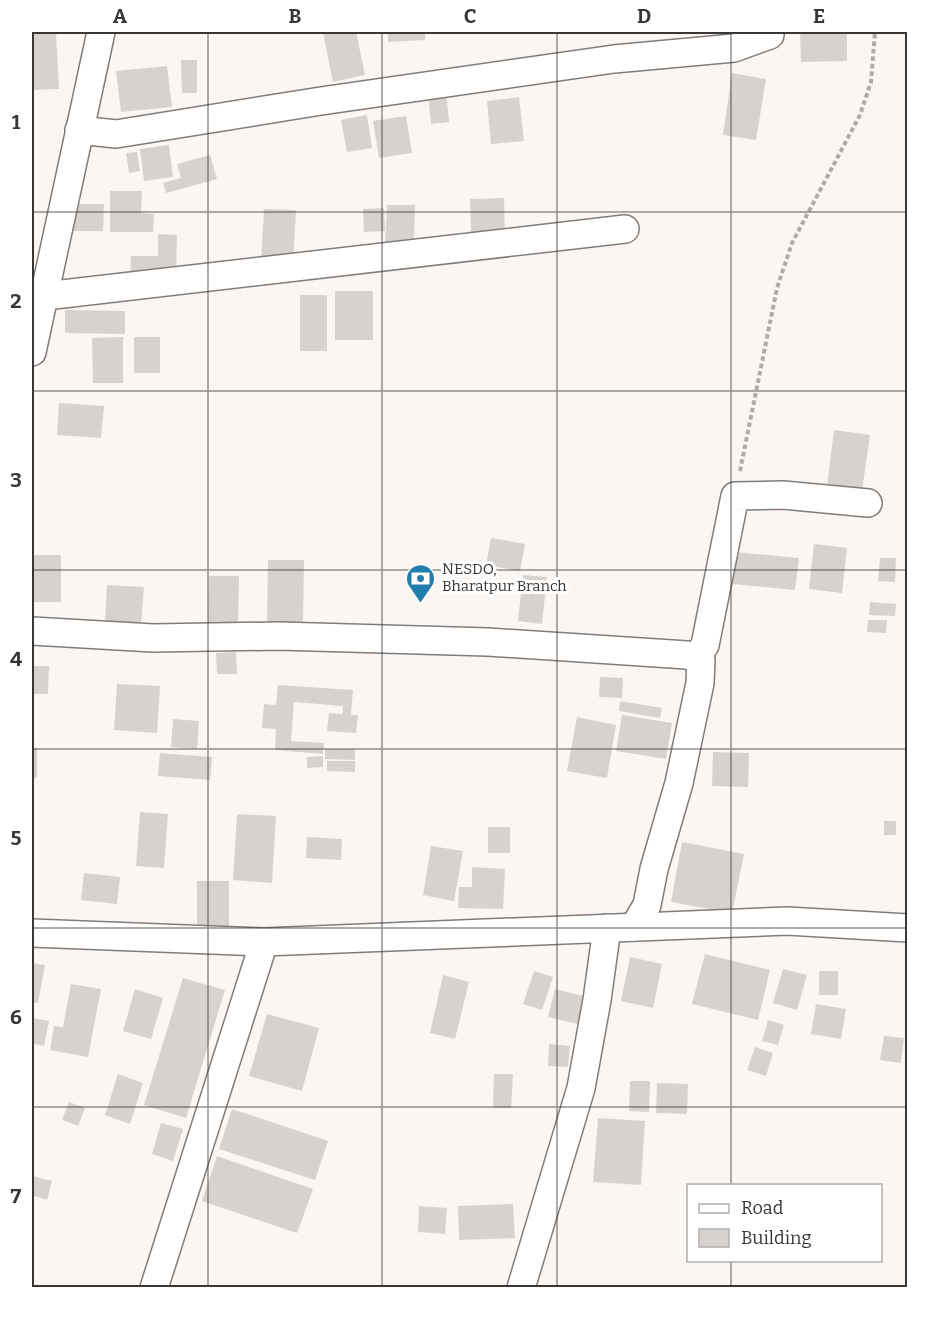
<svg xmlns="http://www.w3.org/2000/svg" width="939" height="1319" viewBox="0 0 939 1319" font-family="Bitter,serif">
  <rect width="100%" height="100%" fill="#fcf6f2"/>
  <g fill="#d8d2ce">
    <polygon points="32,32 56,32 59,89 32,90"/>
    <polygon points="323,32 356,32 365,75 333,82"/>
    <polygon points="388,32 425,32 425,40 388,42"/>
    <polygon points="800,32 847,32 847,61 801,62"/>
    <polygon points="181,60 197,60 197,93 182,93"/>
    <polygon points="167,66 172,107 121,112 116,71"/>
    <polygon points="732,73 766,79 756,140 723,135"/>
    <polygon points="446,91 449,122 431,124 428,92"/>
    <polygon points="519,97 524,141 491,144 487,101"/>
    <polygon points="367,115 372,148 347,152 341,120"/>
    <polygon points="406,116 412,153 379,158 373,121"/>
    <polygon points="169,145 173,177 144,181 140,149"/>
    <polygon points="137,152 140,171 129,173 126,153"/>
    <polygon points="210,155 217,179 166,193 163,183 181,178 177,164"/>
    <polygon points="110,191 142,191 141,213 154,214 153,232 110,232"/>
    <polygon points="504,198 505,233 471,234 470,199"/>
    <polygon points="67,204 104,204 103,231 67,231"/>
    <polygon points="387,205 415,205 414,243 385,242"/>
    <polygon points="384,208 385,231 364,232 363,209"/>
    <polygon points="264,209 296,210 293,264 261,262"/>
    <polygon points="158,234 177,235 176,279 130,278 131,256 158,256"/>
    <rect x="335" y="291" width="38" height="49"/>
    <rect x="300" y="295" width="27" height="56"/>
    <polygon points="65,310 125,311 125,334 65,333"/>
    <polygon points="123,337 123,383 93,383 92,338"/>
    <rect x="134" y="337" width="26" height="36"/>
    <polygon points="59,403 104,406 101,438 57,435"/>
    <polygon points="834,430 870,435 862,491 827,486"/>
    <polygon points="491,538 525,544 520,571 486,565"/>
    <polygon points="814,544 847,548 842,593 809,589"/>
    <polygon points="734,552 799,558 795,590 732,584"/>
    <rect x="32" y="555" width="29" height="47"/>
    <polygon points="880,558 896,558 895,582 878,581"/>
    <polygon points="268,560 304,560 303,625 267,624"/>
    <polygon points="523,575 547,577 542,624 518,621"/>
    <polygon points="209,576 239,576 238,627 208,627"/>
    <polygon points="107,585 144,587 141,625 105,623"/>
    <polygon points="870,602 896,604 895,616 869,615"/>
    <polygon points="868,620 887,620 886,633 867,632"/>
    <polygon points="236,652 237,674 217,674 216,653"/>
    <polygon points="32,666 49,666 48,694 32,694"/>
    <polygon points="600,677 623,678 622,698 599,697"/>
    <polygon points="117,684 160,686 157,733 114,730"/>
    <polygon points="278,685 353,690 351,715 358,715 356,733 327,731 329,713 343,714 343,706 294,702 291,741 324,743 323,754 275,750 276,729 262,728 264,704 276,705"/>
    <polygon points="620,701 662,708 660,718 619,711"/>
    <polygon points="622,715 672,723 666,759 616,751"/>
    <polygon points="577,717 616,725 607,778 567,771"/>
    <polygon points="173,719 199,721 197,749 171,747"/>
    <rect x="32" y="748" width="5" height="30"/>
    <polygon points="325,749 355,749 355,760 325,759"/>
    <polygon points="713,752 749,753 748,787 712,786"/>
    <polygon points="160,753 212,757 210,780 158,776"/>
    <polygon points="323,756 323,767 307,768 307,757"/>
    <polygon points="327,761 355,761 355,772 327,771"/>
    <polygon points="140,812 168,814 164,868 136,866"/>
    <polygon points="237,814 276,816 272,883 233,880"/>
    <rect x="884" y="821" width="12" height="14"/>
    <rect x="488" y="827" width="22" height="26"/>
    <polygon points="307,837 342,839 341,860 306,858"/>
    <polygon points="682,842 744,854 732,913 671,902"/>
    <polygon points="431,846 463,851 454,901 423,895"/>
    <polygon points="472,867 505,869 503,909 458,908 459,887 472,887"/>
    <polygon points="84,873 120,877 117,904 81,900"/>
    <rect x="197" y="881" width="32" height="46"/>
    <polygon points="705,954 770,970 758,1020 692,1004"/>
    <polygon points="630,957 662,964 653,1008 621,1001"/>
    <polygon points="32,963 45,965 38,1003 32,1002"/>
    <polygon points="783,969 807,975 797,1010 773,1003"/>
    <polygon points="534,971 553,977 542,1010 523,1004"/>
    <rect x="819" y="971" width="19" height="24"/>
    <polygon points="443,975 469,982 455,1039 430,1033"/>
    <polygon points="183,978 225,990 186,1118 144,1105"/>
    <polygon points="71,984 101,989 88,1057 50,1050 54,1026 63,1027"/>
    <polygon points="135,989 163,998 151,1039 123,1031"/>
    <polygon points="555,989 584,996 578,1024 548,1017"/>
    <polygon points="816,1004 846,1009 841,1039 811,1034"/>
    <polygon points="267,1014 319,1028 302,1091 249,1076"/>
    <polygon points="32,1018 49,1021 44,1046 32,1043"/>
    <polygon points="768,1020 784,1025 778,1045 762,1041"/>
    <polygon points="884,1036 904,1038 901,1063 880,1060"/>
    <polygon points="549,1044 570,1046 568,1067 548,1066"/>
    <polygon points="755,1047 773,1053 766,1076 747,1070"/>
    <polygon points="118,1074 143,1083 130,1124 105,1115"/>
    <polygon points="494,1074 513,1074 511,1108 493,1108"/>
    <polygon points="630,1081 650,1081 649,1112 629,1111"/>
    <polygon points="657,1083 688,1084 687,1114 656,1113"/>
    <polygon points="69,1102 85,1108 78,1126 62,1120"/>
    <polygon points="232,1109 328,1141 315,1180 219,1149"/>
    <polygon points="598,1118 645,1121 641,1185 593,1182"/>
    <polygon points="161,1123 183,1129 173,1161 152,1154"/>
    <polygon points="217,1156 313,1189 297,1233 202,1201"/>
    <polygon points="32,1176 52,1181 47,1200 32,1195"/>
    <polygon points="513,1204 515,1238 459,1240 458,1206"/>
    <polygon points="419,1206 447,1208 445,1234 418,1232"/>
  </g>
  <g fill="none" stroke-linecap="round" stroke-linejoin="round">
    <defs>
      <g id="street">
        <polyline points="79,130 116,134 321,101 614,59 734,48 770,35 770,32"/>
        <polyline points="45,296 625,229"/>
        <polyline points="32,352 101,32"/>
        <polyline points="32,631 153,638 279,636 488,642 687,655 701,660 700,683 679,783 654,869 647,905 634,927"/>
        <polyline points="696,658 705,645 735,496 783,495 868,503"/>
        <polyline points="32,933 264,942 787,921 908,928"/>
        <polyline points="154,1288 264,942"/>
        <polyline points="521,1288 581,1088 597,1000 607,928"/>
      </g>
    </defs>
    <use href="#street" stroke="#827c79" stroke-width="30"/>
    <polyline stroke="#aeaaa7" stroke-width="4" stroke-dasharray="4.5 3" stroke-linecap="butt" points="740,471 777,288 792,243 860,115 871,82 875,32"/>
    <use href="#street" stroke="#fff" stroke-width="27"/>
  </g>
  <path fill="none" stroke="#393736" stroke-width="1.5" stroke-opacity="0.55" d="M 208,32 L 208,1288M 382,32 L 382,1288M 557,32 L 557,1288M 731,32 L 731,1186M 32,212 L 908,212M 32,391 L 908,391M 32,570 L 908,570M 32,749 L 908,749M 32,928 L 908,928M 32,1107 L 908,1107M 731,1260 L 731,1288"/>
  <defs>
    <symbol id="bank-pin" viewBox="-11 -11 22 30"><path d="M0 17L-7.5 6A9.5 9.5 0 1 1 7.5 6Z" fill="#217dab" stroke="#fff"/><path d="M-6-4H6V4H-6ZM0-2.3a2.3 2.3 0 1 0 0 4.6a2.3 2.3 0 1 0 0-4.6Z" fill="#fff"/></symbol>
  </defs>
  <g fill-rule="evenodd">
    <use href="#bank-pin" x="404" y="562" width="33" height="45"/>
  </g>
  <g text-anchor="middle" stroke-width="6" stroke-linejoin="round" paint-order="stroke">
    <g font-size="15" fill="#393736" stroke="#fff" text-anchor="start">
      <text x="442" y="574">NESDO,<tspan x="442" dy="17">Bharatpur Branch</tspan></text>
    </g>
  </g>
  <rect width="939" height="1319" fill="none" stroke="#ffffff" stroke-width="66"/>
  <rect x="687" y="1184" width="195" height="78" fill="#ffffff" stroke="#b0afaf" stroke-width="1.5"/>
  <rect x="699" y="1204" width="30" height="9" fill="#ffffff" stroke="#b0afaf" stroke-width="1.5"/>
  <text x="741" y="1214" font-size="18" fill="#393736">Road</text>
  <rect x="699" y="1229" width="30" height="18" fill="#d8d2ce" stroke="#b0afaf" stroke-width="1.5"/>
  <text x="741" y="1244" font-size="18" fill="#393736">Building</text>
  <rect x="33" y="33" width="873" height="1253" fill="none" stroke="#393736" stroke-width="2"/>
  <g font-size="20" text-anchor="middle" font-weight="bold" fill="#393736">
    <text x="120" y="23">A</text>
    <text x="295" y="23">B</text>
    <text x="470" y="23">C</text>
    <text x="644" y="23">D</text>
    <text x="819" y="23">E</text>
    <text x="16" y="129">1</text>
    <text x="16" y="308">2</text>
    <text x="16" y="487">3</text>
    <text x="16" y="666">4</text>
    <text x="16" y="845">5</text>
    <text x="16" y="1024">6</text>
    <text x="16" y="1203">7</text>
  </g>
</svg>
